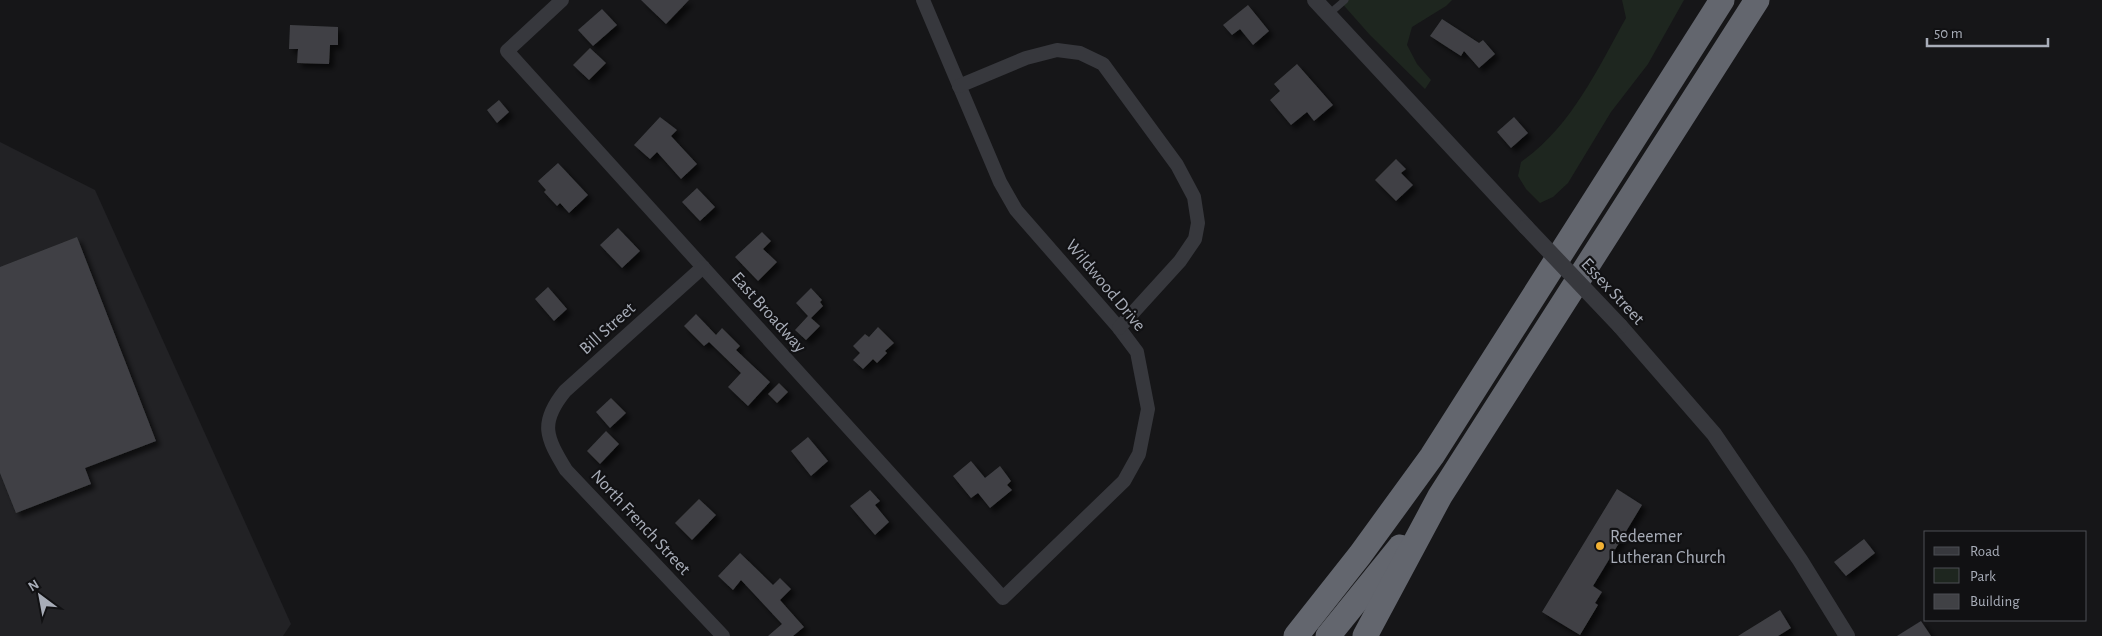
<svg xmlns="http://www.w3.org/2000/svg" width="2102" height="636" viewBox="0 0 2102 636" font-family="'Alegreya Sans',sans-serif">
  <defs>
    <filter id="shadow"><feDropShadow dx="4.5" dy="4.5" stdDeviation="2.5" flood-color="#0009"/></filter>
  </defs>
  <rect width="100%" height="100%" fill="#161618"/>
  <polygon fill="#222225" points="0,142 95,190 291,624 283,636 0,636"/>
  <g fill="#1e261f">
    <polygon points="1339,0 1452,0 1446,6 1412,27 1407,45 1417,64 1431,80 1425,89 1370,35"/>
    <path d="M 1622,0 L 1684,0 L 1648,64 L 1611,112 L 1568,183 L 1553,197 L 1540,203 L 1526,189 L 1518,176 L 1521,162 C 1571,127 1597,70 1626,18 Z"/>
  </g>
  <g fill="#404145" filter="url(#shadow)">
    <polygon points="641,0 689,0 666,24"/>
    <polygon points="1248,5 1269,31 1253,45 1240,29 1232,35 1223,25"/>
    <polygon points="602,9 617,25 593,46 578,30"/>
    <polygon points="1442,19 1479,43 1483,40 1495,54 1479,68 1464,51 1461,56 1430,36"/>
    <polygon points="290,25 338,27 338,45 330,45 329,64 297,63 298,49 289,49"/>
    <polygon points="590,48 606,63 589,80 573,65"/>
    <polygon points="1297,64 1333,105 1314,121 1307,112 1291,125 1270,100 1280,91 1274,84"/>
    <polygon points="499,100 509,112 497,123 487,110"/>
    <polygon points="660,117 677,130 671,136 697,164 681,179 657,152 650,159 634,145"/>
    <polygon points="1514,117 1528,133 1511,148 1497,132"/>
    <polygon points="1396,159 1406,169 1401,173 1413,185 1396,201 1375,180"/>
    <polygon points="558,163 588,195 569,213 560,203 557,206 544,192 546,190 538,181"/>
    <polygon points="697,188 715,207 700,221 682,202"/>
    <polygon points="618,228 640,251 622,268 600,245"/>
    <polygon points="762,232 771,241 763,249 777,262 758,281 735,257"/>
    <polygon points="77,237 156,441 85,468 91,484 16,513 0,473 0,267"/>
    <polygon points="548,287 567,309 554,321 535,299"/>
    <polygon points="811,288 822,300 820,302 823,306 811,318 820,326 806,340 795,330 808,316 796,303"/>
    <polygon points="696,314 716,335 722,328 740,346 736,350 770,382 748,406 728,387 741,373 709,342 704,346 684,326"/>
    <polygon points="878,327 894,343 885,351 887,353 877,363 873,359 863,369 853,360 860,353 853,346 865,334 869,337"/>
    <polygon points="779,383 788,392 777,403 768,394"/>
    <polygon points="611,398 626,413 610,428 596,412"/>
    <polygon points="606,431 619,444 600,464 587,451"/>
    <polygon points="808,437 828,461 811,476 791,451"/>
    <polygon points="971,461 985,478 1000,466 1011,481 1007,485 1012,490 990,508 978,493 971,498 953,476"/>
    <polygon points="1617,489 1642,505 1593,586 1602,592 1595,603 1598,605 1580,635 1542,612"/>
    <polygon points="870,490 880,501 875,505 889,522 875,535 850,506"/>
    <polygon points="699,499 716,515 692,540 675,523"/>
    <polygon points="1864,539 1875,553 1846,576 1834,562"/>
    <polygon points="740,553 773,585 780,578 791,589 780,600 804,627 793,636 768,636 782,624 741,580 733,590 718,576"/>
    <polygon points="1780,610 1791,628 1778,636 1738,636"/>
    <polygon points="1921,621 1931,636 1897,636"/>
  </g>
  <g fill="none" stroke-linecap="round" stroke-linejoin="round">
    <polyline stroke="#37383d" stroke-width="7" points="1329,14 1345,0"/>
    <g stroke="#37383d" stroke-width="14">
      <polyline points="562,0 507,51 1003,598 1124,481 1139,454 1148,409 1137,352 1119,328 1016,210 1000,182 923,0"/>
      <polyline points="959,86 1026,58 1057,50 1080,53 1103,64 1177,165 1194,197 1198,223 1195,239 1180,261 1119,328"/>
      <path d="M 703,267 L 565,391 C 539,423 546,437 566,470 L 723,636"/>
    </g>
    <g stroke="#37383d" stroke-width="16">
      <polyline points="1315,0 1526,227"/>
      <polyline points="1620,326 1714,434 1800,560 1847,636"/>
    </g>
    <g stroke="#63666e" stroke-width="25">
      <polyline points="1296,636 1360,555 1432,456 1722,0"/>
      <polyline points="1328,636 1400,547"/>
      <polyline points="1365,636 1440,496 1757,0"/>
    </g>
    <polyline stroke="#37383d" stroke-width="16" points="1526,227 1620,326"/>
  </g>
  <circle fill="#f2b134" stroke="#111113" stroke-width="2" cx="1600" cy="546" r="5"/>
  <g text-anchor="middle" stroke-width="4.5" stroke-linejoin="round" paint-order="stroke">
    <g font-size="18" fill="#a8adb8" stroke="#111113">
      <text transform="translate(1106 285) rotate(50)" y="6">Wildwood Drive</text>
      <text transform="translate(1613 291) rotate(47)" y="6">Essex Street</text>
      <text transform="translate(769 312) rotate(48)" y="6">East Broadway</text>
      <text transform="translate(607 328) rotate(-42)" y="6">Bill Street</text>
      <text transform="translate(641 522) rotate(47)" y="6">North French Street</text>
    </g>
    <g font-size="18" fill="#a8adb8" stroke="#111113" text-anchor="start">
      <text x="1610" y="542">Redeemer<tspan x="1610" dy="21">Lutheran Church</tspan></text>
    </g>
  </g>
  <rect x="1924" y="531" width="162" height="90" fill="#111113" stroke="#4d4f55"/>
  <rect x="1934" y="547" width="25" height="8" fill="#37383d" stroke="#4d4f55"/>
  <text x="1970" y="556" font-size="15" fill="#a8adb8">Road</text>
  <rect x="1934" y="568" width="25" height="15" fill="#1e261f" stroke="#4d4f55"/>
  <text x="1970" y="581" font-size="15" fill="#a8adb8">Park</text>
  <rect x="1934" y="594" width="25" height="15" fill="#404145" stroke="#4d4f55"/>
  <text x="1970" y="606" font-size="15" fill="#a8adb8">Building</text>
  <g transform="translate(40 596) rotate(328)" stroke="#111113" stroke-width="4" paint-order="stroke">
  <path d="M0-4L9 19L0 12L-9 19Z" fill="#a8adb8"/>
  <text y="-8" font-size="14" font-weight="bold" text-anchor="middle" fill="#a8adb8">N</text>
  </g>
  <path d="M1927 38v8h121v-8" fill="none" stroke="#a8adb8" stroke-width="2.5"/>
  <text x="1934" y="38" font-size="15" fill="#a8adb8" stroke="#111113" stroke-width="4" paint-order="stroke">50 m</text>
</svg>
